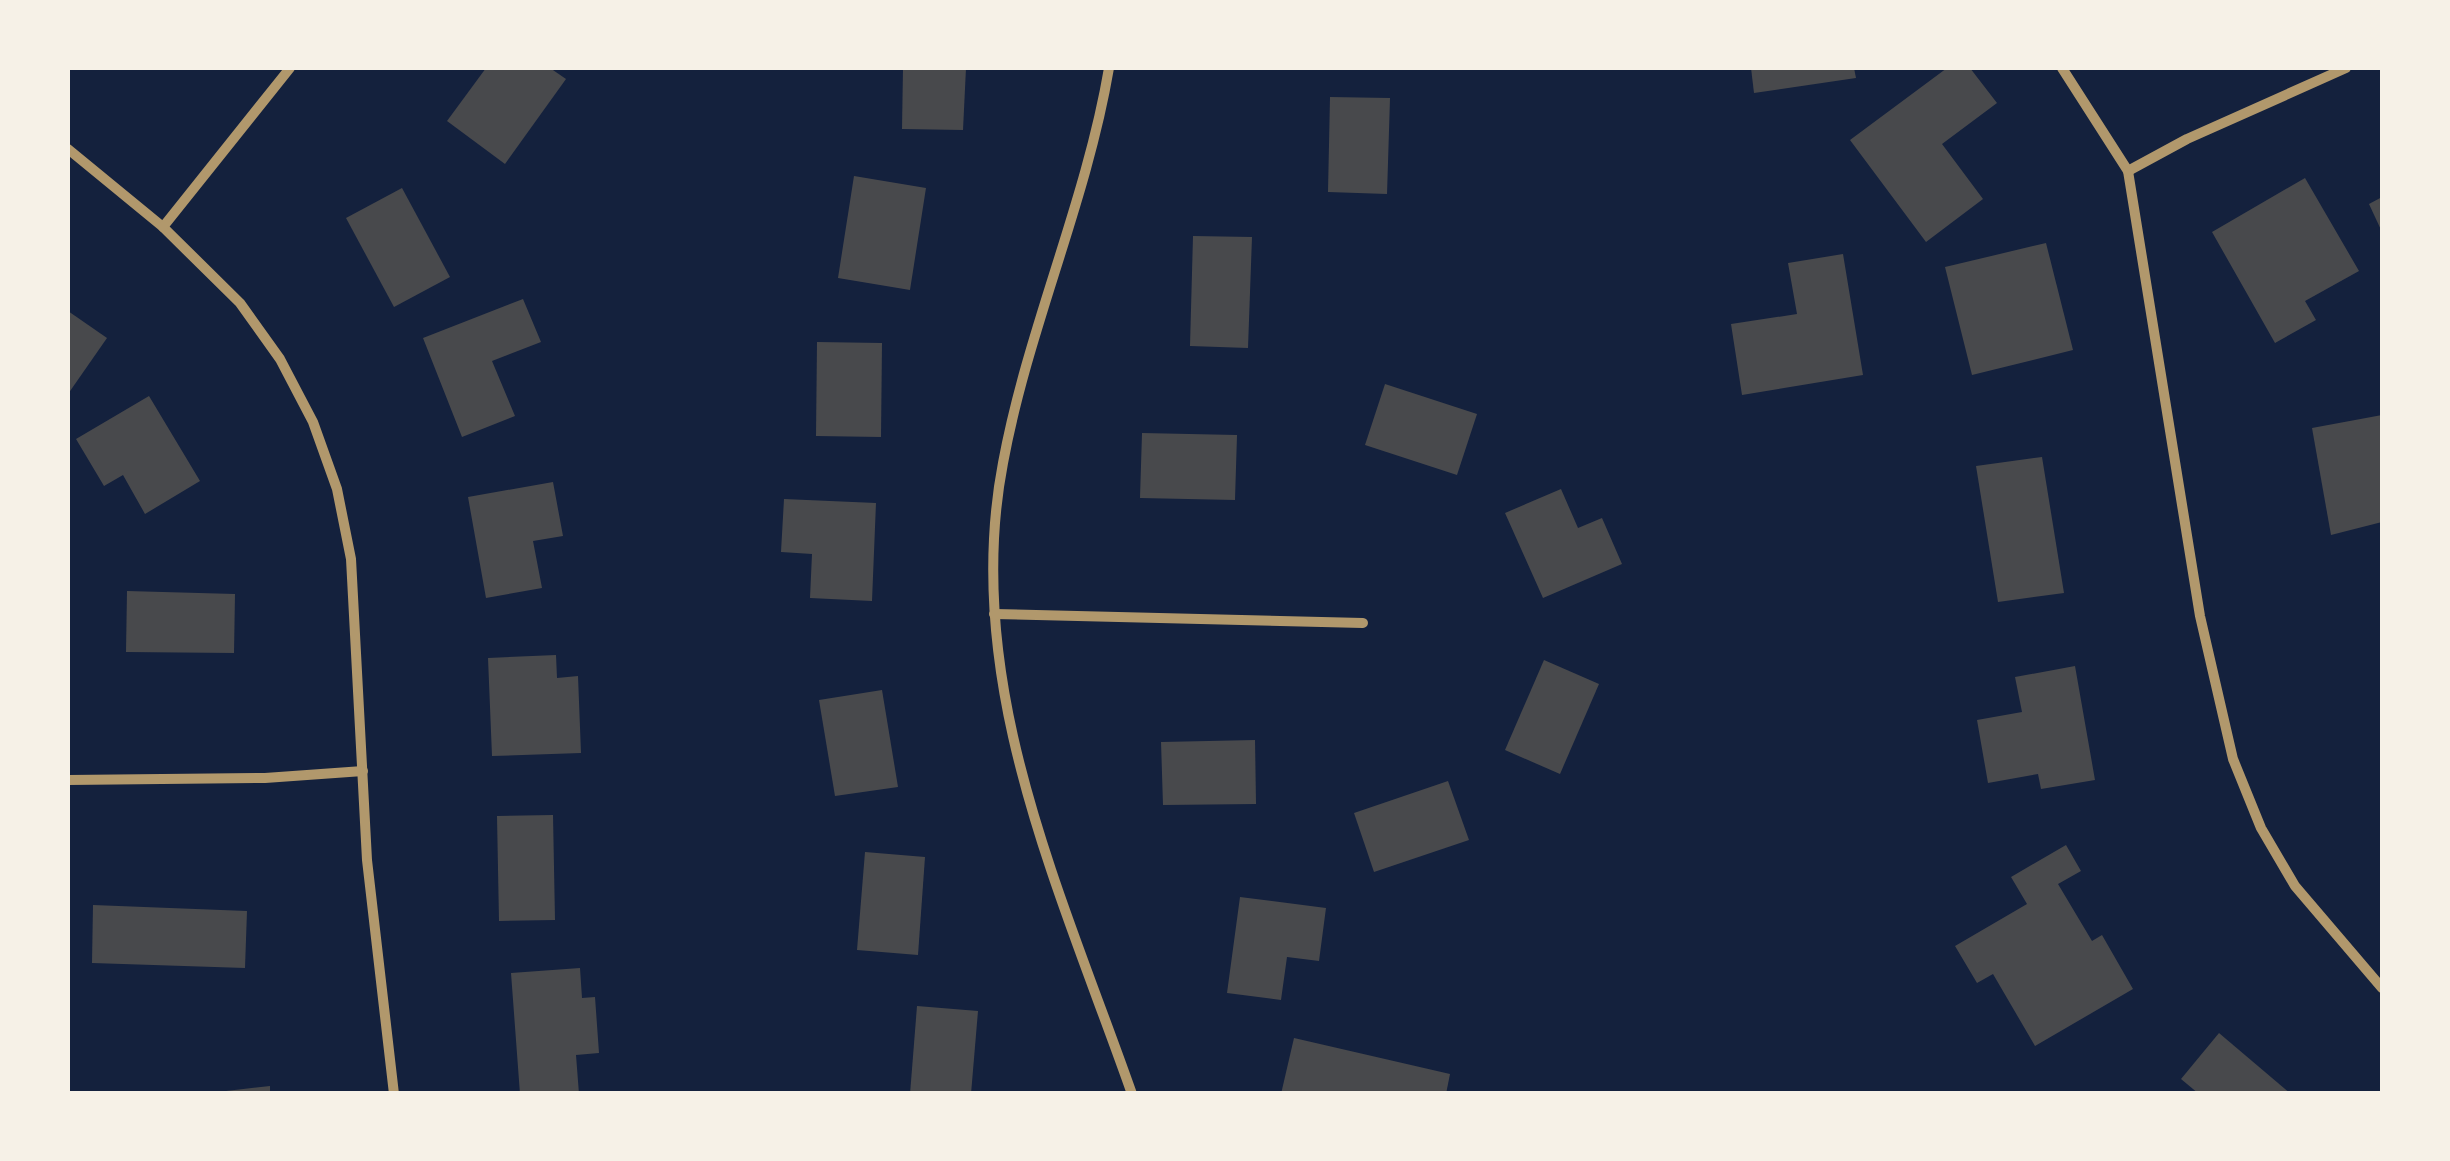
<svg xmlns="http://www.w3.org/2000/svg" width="2450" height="1161" viewBox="0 0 2450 1161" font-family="'Work Sans',sans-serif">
  <rect width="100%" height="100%" fill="#14213d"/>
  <g fill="#48494c">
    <polygon points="486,68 550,68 566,79 505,164 447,121"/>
    <polygon points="903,68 966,68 963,130 902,129"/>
    <polygon points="1751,68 1854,68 1856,78 1754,93"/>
    <polygon points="1947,68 1970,68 1997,103 1942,144 1983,199 1926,242 1850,140"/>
    <polygon points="1330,97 1390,98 1387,194 1328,192"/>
    <polygon points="854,176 926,188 910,290 838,278"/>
    <polygon points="2305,178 2359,271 2305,301 2316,320 2275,343 2212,232"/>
    <polygon points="402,188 450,277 394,307 346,218"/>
    <polygon points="2382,197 2382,232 2369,204"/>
    <polygon points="1193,236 1252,237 1248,348 1190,346"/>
    <polygon points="2046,243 2073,350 1972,375 1945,267"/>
    <polygon points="1843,254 1863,375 1742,395 1731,324 1797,314 1788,263"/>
    <polygon points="523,299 541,342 492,361 515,416 462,437 423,338"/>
    <polygon points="68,311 107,338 68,394"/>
    <polygon points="817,342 882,343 881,437 816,436"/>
    <polygon points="1385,384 1477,414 1457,475 1365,445"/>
    <polygon points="149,396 200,481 145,514 123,475 104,486 76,439"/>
    <polygon points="2382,415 2382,522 2331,535 2312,428"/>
    <polygon points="1142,433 1237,435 1235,500 1140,498"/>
    <polygon points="2042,457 2064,593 1998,602 1976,466"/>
    <polygon points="553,482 563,536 533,541 542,588 486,598 468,497"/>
    <polygon points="1561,489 1578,528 1602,518 1622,564 1543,598 1505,513"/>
    <polygon points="784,499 876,503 872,601 810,598 812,554 781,552"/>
    <polygon points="127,591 235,594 234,653 126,652"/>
    <polygon points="556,655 557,678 578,676 581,753 492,756 488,658"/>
    <polygon points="1544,660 1599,684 1560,774 1505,750"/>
    <polygon points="2075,666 2095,780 2041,789 2038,774 1988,783 1977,720 2022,712 2015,677"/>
    <polygon points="882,690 898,787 835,796 819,700"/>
    <polygon points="1255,740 1256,804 1163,805 1161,742"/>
    <polygon points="1448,781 1469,840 1374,872 1354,813"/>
    <polygon points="553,815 555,920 499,921 497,816"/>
    <polygon points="2066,845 2081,871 2058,884 2092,941 2102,935 2133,989 2035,1046 1993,974 1977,983 1955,946 2027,904 2011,877"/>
    <polygon points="865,852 925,857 918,955 857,950"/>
    <polygon points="1240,897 1326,908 1319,961 1287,957 1281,1000 1227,993"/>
    <polygon points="93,905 247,911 245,968 92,963"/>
    <polygon points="580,968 582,998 595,997 599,1053 576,1055 579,1094 520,1094 511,973"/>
    <polygon points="917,1006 978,1011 971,1094 910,1094"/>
    <polygon points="2219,1033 2291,1094 2199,1094 2181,1079"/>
    <polygon points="1294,1038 1450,1074 1446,1094 1281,1094"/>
    <polygon points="270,1086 270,1094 227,1094 226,1091"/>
  </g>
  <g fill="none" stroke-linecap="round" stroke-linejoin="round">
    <g stroke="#b1986c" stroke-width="10">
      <path d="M 1109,68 C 1086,203 1028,328 1003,463 C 961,682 1061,892 1132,1094"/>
      <polyline points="2062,68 2128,171 2200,616 2233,759 2261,828 2295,886 2382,988"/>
      <polyline points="68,149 163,227 240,303 280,359 313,422 337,489 351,559 367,860 394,1094"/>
      <polyline points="2128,171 2187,139 2346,68"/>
      <polyline points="163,227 290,68"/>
      <polyline points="994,614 1363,623"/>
      <polyline points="68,780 265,778 363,771"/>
    </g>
  </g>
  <rect width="2450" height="1161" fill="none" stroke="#f6f1e7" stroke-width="140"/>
</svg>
